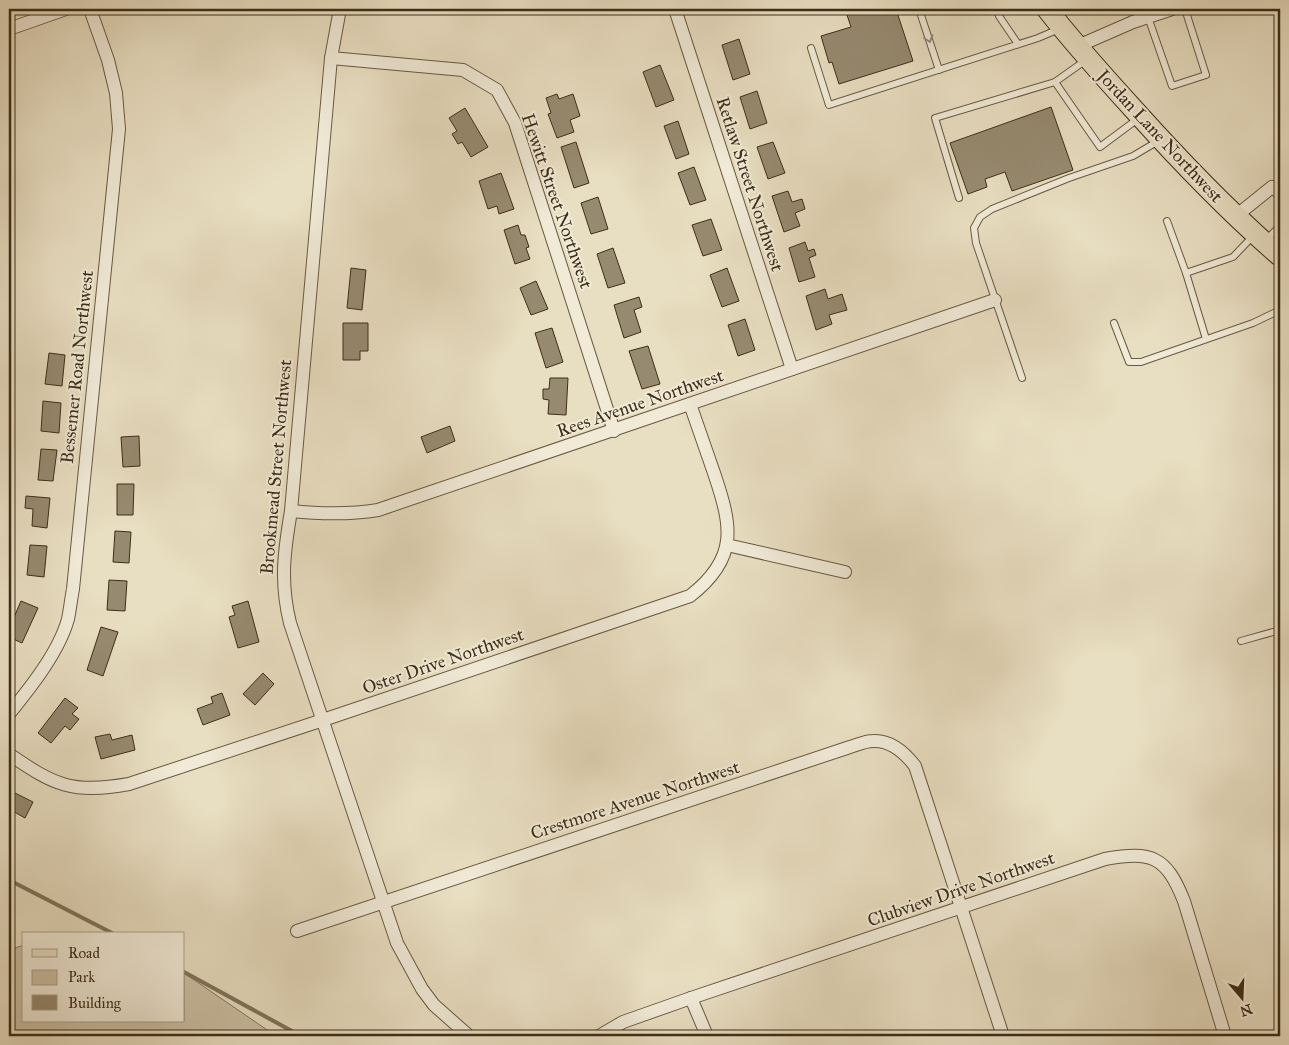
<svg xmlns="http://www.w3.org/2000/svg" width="1289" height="1045" viewBox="0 0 1289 1045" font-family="'IM FELL Great Primer',serif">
  <rect width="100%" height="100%" fill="#e8dec1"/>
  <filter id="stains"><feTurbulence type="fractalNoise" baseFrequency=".004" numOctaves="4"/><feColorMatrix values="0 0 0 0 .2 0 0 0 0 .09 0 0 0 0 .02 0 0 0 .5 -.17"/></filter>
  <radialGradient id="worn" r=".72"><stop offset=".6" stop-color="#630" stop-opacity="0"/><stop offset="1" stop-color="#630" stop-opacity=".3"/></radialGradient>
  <polygon fill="#cbc0a4" stroke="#84775e" points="24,945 24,1021 184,1021 184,973 276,1036 9,1036 9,950"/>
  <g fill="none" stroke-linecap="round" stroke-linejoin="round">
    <g stroke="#81745b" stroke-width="4">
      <polyline points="9,880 114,934"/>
      <polyline points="184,972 301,1036"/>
    </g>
  </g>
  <g fill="#968a70" stroke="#3e2e18">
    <polygon points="845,9 896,9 913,61 839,84 832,62 829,63 821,36 851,27"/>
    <polygon points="739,39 750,74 733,80 722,45"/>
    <polygon points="660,65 674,100 656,107 643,72"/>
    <polygon points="757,91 767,123 750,129 740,97"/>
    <polygon points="557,94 559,99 573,94 580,116 570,120 574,132 557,138 548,114 551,113 546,98"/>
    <polygon points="1051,107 1073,170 1012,191 1005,172 985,179 987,187 968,194 950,143"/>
    <polygon points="465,108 488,147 471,157 462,142 458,144 452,134 457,131 449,118"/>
    <polygon points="678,121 689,154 676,159 664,126"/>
    <polygon points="576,142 589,183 574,188 561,147"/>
    <polygon points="773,142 785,173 768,179 757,147"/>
    <polygon points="694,167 706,200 690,205 678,173"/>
    <polygon points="501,173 514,209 499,214 497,206 488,209 479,181"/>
    <polygon points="788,191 792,202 802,199 805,209 795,213 800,226 784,232 772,196"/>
    <polygon points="598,197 608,229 591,234 581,203"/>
    <polygon points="711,219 722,250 703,256 692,225"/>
    <polygon points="518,225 521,235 525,235 529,247 526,248 530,259 515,264 504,230"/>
    <polygon points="805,242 808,251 814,249 816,255 809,258 815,277 799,282 789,248"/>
    <polygon points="613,248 625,283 608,288 597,254"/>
    <polygon points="351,268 366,270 362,310 347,308"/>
    <polygon points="727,268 739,301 722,307 710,275"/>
    <polygon points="536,281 548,309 531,315 520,288"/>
    <polygon points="825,289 828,299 842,294 847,310 829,315 832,324 816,330 806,296"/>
    <polygon points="639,297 642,307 634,310 641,332 624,338 614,305"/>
    <polygon points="745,319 755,350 738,356 728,325"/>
    <polygon points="343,323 368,323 368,351 360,351 360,360 343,360"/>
    <polygon points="552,328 563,362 546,368 535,333"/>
    <polygon points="648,346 660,384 642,389 629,351"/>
    <polygon points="49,353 65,355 62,386 45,384"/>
    <polygon points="550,378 568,378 566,415 548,414 549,400 543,399 543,389 549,389"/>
    <polygon points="43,401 61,403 59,433 41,431"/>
    <polygon points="450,426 455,441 427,453 421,437"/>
    <polygon points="139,436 140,466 123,467 121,437"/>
    <polygon points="41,449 57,450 53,481 38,480"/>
    <polygon points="117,484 134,484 133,515 117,515"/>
    <polygon points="26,496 50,498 47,528 32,526 33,509 25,508"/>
    <polygon points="115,531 131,532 129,563 113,562"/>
    <polygon points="30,545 47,546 44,577 27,575"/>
    <polygon points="109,580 127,581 125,611 107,610"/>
    <polygon points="21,601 38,608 22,643 9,637 9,629"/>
    <polygon points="248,601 259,642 238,648 229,617 235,615 232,606"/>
    <polygon points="101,627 118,632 103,676 87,670"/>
    <polygon points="263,673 274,684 255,705 243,694"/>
    <polygon points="222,693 230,715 203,725 197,709 213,703 211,697"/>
    <polygon points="65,698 78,708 72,714 79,719 70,730 65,726 51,743 38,733"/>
    <polygon points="110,734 112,740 132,735 135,750 101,759 95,737"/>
    <polygon points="9,790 33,802 25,818 9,809"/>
  </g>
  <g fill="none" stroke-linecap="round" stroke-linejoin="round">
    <defs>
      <g id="lane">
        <polyline points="919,9 939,70"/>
        <polyline points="997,9 999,16 1018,44"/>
        <polyline points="1148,17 1172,86 1206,75 1185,9"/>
        <polyline points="811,48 829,105 1038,38 1059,29"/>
        <polyline points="1086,60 1055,82 1100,147 1139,118"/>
        <polyline points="959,198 935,118 1055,82"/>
        <polyline points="1167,221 1186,273 1206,339"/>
        <polyline points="1265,241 1280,226"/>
        <polyline points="1186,273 1233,257 1254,235"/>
        <polyline points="1114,323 1129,362 1141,362 1253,323 1280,310"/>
        <polyline points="1022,378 976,243 974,228 980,217 992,209 1069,178 1133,156 1160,140"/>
        <polyline points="1241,641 1280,630"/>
      </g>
      <g id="street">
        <path d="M 340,9 L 331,58 L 291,511 C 284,552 280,582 290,623 L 397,943 L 422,989 L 434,1005 L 469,1036"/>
        <polyline points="675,9 792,369"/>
        <polyline points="9,29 66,9"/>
        <polyline points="1078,46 1133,22 1172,9"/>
        <polyline points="331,58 463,70 497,90 515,123 614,431"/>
        <polyline points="1236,216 1272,187 1280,193"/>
        <path d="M 291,511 C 320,514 348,515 378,510 L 995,300"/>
        <polyline points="727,545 845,572"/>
        <path d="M 9,714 C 30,688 59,652 68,619 C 70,610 71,599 73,589 L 119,129 L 116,93 L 108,60 L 90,9"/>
        <path d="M 9,754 C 55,786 73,794 129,784 L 323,720 L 690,596 C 739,558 732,526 714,473 C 706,450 698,427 690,404"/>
        <path d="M 297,931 L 850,747 C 857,745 865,741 873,741 C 891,740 905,753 915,766 L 1003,1036"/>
        <polyline points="691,998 707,1036"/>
        <path d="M 599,1036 L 623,1022 L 691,998 L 1105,859 C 1152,851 1166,856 1184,901 L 1225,1036"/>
      </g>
      <path id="primary" d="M 1047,9 C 1075,45 1106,79 1137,113 C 1182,163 1229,212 1280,256"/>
    </defs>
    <use href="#lane" stroke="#685a42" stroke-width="8"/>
    <use href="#street" stroke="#685a42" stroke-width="14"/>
    <use href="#primary" stroke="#3e2e18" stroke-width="22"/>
    <use href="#lane" stroke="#f0ead7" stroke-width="6"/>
    <use href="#street" stroke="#f0ead7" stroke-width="12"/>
    <use href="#primary" stroke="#e8dec1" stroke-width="20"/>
  </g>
  <defs><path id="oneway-chevron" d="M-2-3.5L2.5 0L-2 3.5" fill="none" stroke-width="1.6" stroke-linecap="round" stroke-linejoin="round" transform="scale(1.25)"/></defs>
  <use stroke="#978c78" href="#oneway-chevron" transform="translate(929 39) rotate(72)"/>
  <g text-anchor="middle" stroke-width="4" stroke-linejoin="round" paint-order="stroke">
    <g font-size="18" fill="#3e2e18" stroke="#f0ead7">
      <text transform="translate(1160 136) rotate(47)" y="6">Jordan Lane Northwest</text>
      <text transform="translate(750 184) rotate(72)" y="6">Retlaw Street Northwest</text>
      <text transform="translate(557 201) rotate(71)" y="6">Hewitt Street Northwest</text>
      <text transform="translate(77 367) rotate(-84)" y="6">Bessemer Road Northwest</text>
      <text transform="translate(640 403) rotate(-19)" y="6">Rees Avenue Northwest</text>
      <text transform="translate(276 467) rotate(-85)" y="6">Brookmead Street Northwest</text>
      <text transform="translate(443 661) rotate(-19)" y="6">Oster Drive Northwest</text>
      <text transform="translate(635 800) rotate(-18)" y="6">Crestmore Avenue Northwest</text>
      <text transform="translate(961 889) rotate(-19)" y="6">Clubview Drive Northwest</text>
    </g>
  </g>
  <rect width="1289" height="1045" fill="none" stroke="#e8dec1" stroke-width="30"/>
  <rect x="10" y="10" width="1269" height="1025" fill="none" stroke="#3e2e18" stroke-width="2.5"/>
  <rect x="15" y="15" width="1259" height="1015" fill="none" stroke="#3e2e18"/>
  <rect x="22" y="932" width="162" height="90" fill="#f0ead7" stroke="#a99f8b"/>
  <rect x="32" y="949" width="25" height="8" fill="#e8dec1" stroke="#a99f8b"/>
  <text x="68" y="958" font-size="15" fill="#3e2e18">Road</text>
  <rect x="32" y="970" width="25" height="15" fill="#cbc0a4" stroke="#a99f8b"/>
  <text x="68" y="982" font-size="15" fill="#3e2e18">Park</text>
  <rect x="32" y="995" width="25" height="15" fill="#968a70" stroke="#a99f8b"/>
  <text x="68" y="1008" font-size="15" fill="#3e2e18">Building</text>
  <g transform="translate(1242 998) rotate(161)" stroke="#f0ead7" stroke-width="4" paint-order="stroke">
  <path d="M0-4L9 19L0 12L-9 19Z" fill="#3e2e18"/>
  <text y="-8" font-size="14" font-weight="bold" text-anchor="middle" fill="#3e2e18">N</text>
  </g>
  <rect width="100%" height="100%" filter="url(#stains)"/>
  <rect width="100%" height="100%" fill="url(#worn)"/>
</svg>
